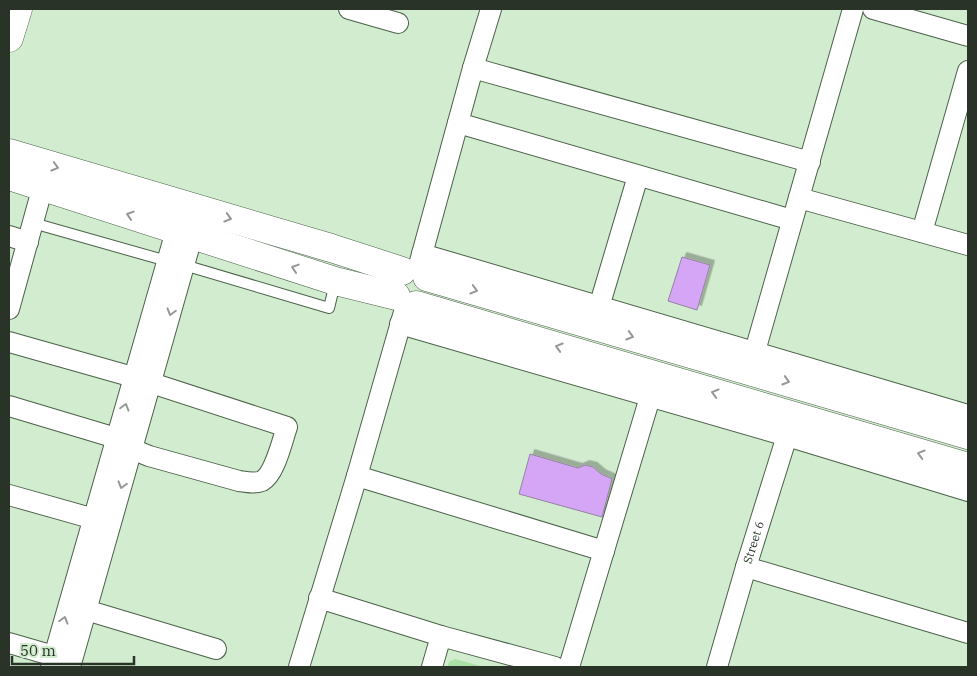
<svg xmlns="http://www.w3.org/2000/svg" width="977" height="676" viewBox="0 0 977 676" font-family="'IBM Plex Serif',serif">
  <defs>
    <filter id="shadow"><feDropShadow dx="4.5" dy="-4.5" stdDeviation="0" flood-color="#0004"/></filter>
  </defs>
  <rect width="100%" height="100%" fill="#d2eccf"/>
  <polygon fill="#abe3a7" points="455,659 484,667 447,667 449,662"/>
  <g fill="#d5a6f5" stroke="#9483a1" filter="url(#shadow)">
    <polygon points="682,257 710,265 697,310 668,301"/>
    <polygon points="530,454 578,468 585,465 593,467 601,474 612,479 602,517 519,494"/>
  </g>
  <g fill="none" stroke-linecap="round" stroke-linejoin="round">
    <defs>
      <g id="lane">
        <polyline points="33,223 167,261"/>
        <polyline points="184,265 329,308 335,283"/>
      </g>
      <g id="street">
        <polyline points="349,9 398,23"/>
        <polyline points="873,9 968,36"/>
        <polyline points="473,68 810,162"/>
        <polyline points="458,123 792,220"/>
        <polyline points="799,198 968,245"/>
        <polyline points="922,232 968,71"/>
        <polyline points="9,236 28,242"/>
        <polyline points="422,254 968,415"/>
        <polyline points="419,265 473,68 491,9"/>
        <polyline points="599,307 638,176"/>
        <polyline points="9,309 43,186"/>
        <polyline points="400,324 787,436 968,491"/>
        <path d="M 9,342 L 133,377 L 287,427 C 282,441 275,474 262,481 C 255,484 246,482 239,481 L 149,456 L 132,449 L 116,438 L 9,406"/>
        <polyline points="751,365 853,9"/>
        <polyline points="357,476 604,551"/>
        <polyline points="9,495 105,522"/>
        <polyline points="746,567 968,633"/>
        <polyline points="319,598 441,636 555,667"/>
        <polyline points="86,610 216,649"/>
        <polyline points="9,643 54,656"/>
        <polyline points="51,667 180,217"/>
        <polyline points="70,667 196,223"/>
        <polyline points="299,667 357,476 404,312"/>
        <polyline points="432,667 441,636"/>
        <polyline points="569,667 654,384"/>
        <path id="s1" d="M 717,667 L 746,567 L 791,423"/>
      </g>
      <g id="secondary">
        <polyline points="9,38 18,9"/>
        <polyline points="9,153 331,248 402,271"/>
        <polyline points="9,176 335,281 396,296"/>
        <polyline points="427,277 968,435"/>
        <polyline points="416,305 968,467"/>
      </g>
    </defs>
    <use href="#lane" stroke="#4b6249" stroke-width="12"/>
    <use href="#street" stroke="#4b6249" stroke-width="22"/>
    <use href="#secondary" stroke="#4b6249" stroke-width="29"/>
    <use href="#lane" stroke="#fff" stroke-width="10"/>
    <use href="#street" stroke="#fff" stroke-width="20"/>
    <use href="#secondary" stroke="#fff" stroke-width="28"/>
  </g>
  <defs><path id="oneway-chevron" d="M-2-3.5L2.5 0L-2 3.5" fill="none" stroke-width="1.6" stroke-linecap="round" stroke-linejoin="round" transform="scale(1.25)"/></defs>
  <g stroke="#949994">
    <use href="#oneway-chevron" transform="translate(55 167) rotate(16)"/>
    <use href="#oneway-chevron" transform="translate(130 215) rotate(-162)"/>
    <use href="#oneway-chevron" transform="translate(228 218) rotate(16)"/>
    <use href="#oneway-chevron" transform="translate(295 268) rotate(-162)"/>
    <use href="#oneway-chevron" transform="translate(474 290) rotate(16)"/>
    <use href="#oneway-chevron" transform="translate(171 312) rotate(106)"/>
    <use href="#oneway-chevron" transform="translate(630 336) rotate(16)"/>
    <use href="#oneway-chevron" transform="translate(559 347) rotate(-163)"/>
    <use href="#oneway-chevron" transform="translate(786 381) rotate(17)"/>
    <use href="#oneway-chevron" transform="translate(715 393) rotate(-164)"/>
    <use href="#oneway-chevron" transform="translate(125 407) rotate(-74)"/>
    <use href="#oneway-chevron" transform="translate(921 454) rotate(-164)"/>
    <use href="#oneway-chevron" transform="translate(122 485) rotate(106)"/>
    <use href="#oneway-chevron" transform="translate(64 620) rotate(-74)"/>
  </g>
  <g text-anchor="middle" stroke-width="5" stroke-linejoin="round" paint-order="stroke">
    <g font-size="12" fill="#293328" stroke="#d2eccf">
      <text dy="4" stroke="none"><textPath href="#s1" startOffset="130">Street 6</textPath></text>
    </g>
  </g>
  <rect width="977" height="676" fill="none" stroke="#293328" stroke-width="20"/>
  <path d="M12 656v8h122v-8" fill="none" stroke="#293328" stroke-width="2.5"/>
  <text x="20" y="656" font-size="15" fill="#293328" stroke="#d2eccf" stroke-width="4" paint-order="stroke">50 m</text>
</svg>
